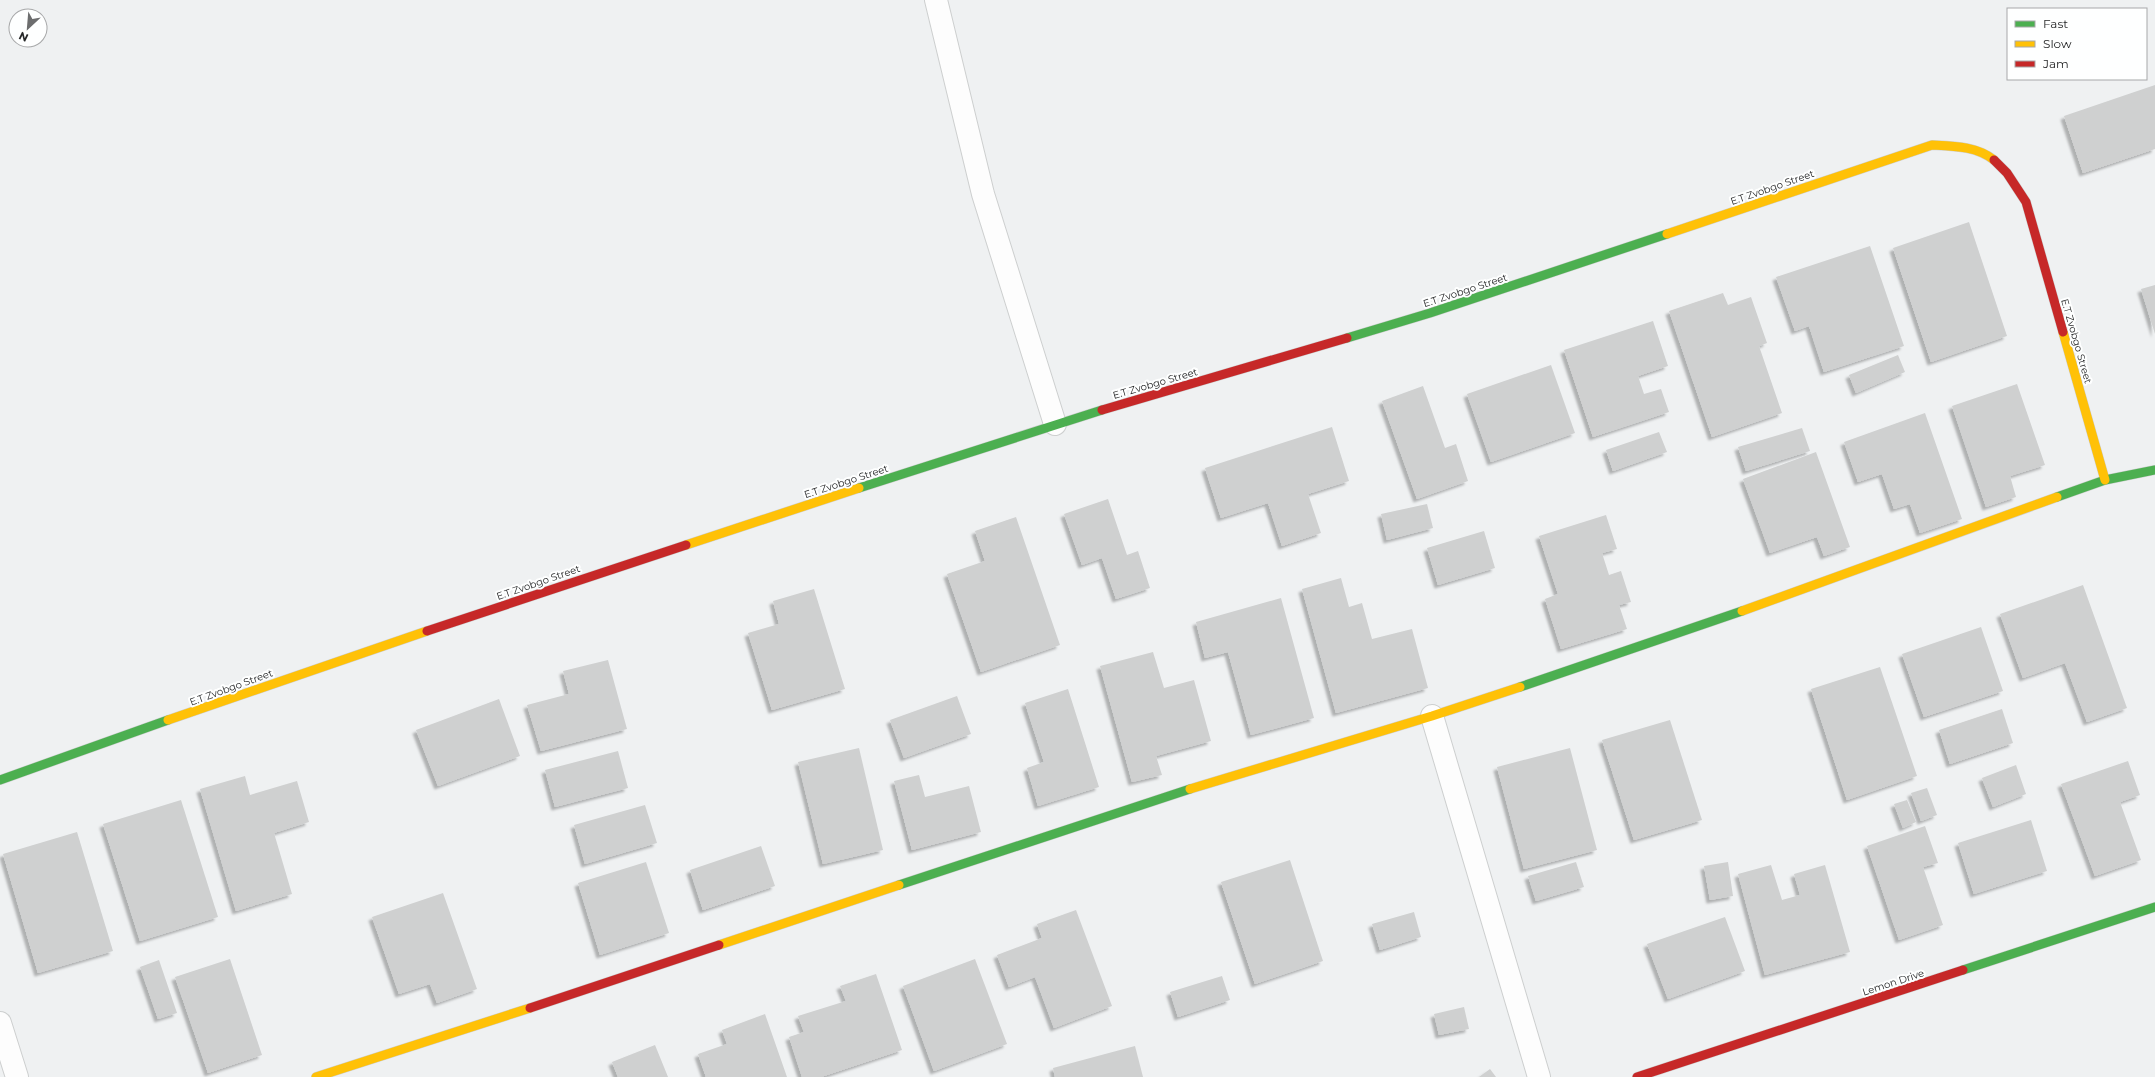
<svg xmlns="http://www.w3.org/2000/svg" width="2155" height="1077" viewBox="0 0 2155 1077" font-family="Montserrat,sans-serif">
  <defs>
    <filter id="shadow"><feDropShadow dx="-3.5" dy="3.5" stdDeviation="1" flood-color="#0004"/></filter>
  </defs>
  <rect width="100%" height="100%" fill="#eff1f2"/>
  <g fill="#cfd0d0" filter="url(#shadow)">
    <polygon points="2155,85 2155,149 2083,173 2064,116"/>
    <polygon points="1969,222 2007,336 1931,362 1893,248"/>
    <polygon points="1870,246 1904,346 1824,372 1809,326 1795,331 1776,277"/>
    <polygon points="2155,285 2155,334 2141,289"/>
    <polygon points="1723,293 1728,305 1751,297 1767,343 1759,346 1782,413 1712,437 1669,311"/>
    <polygon points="1653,321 1668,366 1638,376 1644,394 1661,389 1669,412 1593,437 1564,350"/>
    <polygon points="1898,355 1905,372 1856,393 1849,375"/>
    <polygon points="1551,365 1575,433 1491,462 1467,394"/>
    <polygon points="2017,384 2045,465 2010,476 2016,497 1986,507 1952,406"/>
    <polygon points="1423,386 1445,448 1456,444 1468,481 1417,499 1382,401"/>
    <polygon points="1925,413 1962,519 1920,533 1910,504 1894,509 1882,474 1858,482 1844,442"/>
    <polygon points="1332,427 1349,481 1308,494 1321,533 1282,546 1268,503 1221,518 1205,468"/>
    <polygon points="1802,428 1810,451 1746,471 1738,447"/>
    <polygon points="1659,432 1667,452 1613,471 1606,450"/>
    <polygon points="1816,452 1850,547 1824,556 1817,537 1770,553 1743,479"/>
    <polygon points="1108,499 1127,555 1138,551 1150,588 1116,599 1102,558 1082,565 1064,514"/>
    <polygon points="1427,504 1433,528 1387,540 1381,514"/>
    <polygon points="1606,515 1617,549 1602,553 1609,575 1621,571 1631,602 1619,605 1627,629 1561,649 1545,599 1558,594 1539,536"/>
    <polygon points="1016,517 1060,645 981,672 947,574 985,561 975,531"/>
    <polygon points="1484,531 1495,568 1438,585 1427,548"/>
    <polygon points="1341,578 1349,607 1362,603 1372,639 1412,629 1428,688 1336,713 1302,589"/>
    <polygon points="2083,585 2127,708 2087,722 2065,663 2023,678 2000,614"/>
    <polygon points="814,589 845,689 772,710 748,633 779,624 773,601"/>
    <polygon points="1281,598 1314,718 1251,735 1228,652 1205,658 1196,622"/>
    <polygon points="1981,627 2003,691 1924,717 1902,654"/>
    <polygon points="1153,652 1164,688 1194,680 1211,741 1156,756 1162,775 1132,782 1100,666"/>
    <polygon points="608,660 627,729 541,751 527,705 569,694 563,671"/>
    <polygon points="1880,667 1917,776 1847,800 1811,689"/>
    <polygon points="1068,689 1099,787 1038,806 1027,768 1044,762 1025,703"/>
    <polygon points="957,696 971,734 904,758 890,720"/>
    <polygon points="499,699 520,756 438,786 416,730"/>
    <polygon points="2002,709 2013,743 1950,764 1939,730"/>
    <polygon points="1670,720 1702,820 1634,840 1602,740"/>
    <polygon points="859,748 883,850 823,864 798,762"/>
    <polygon points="1570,748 1597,850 1524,869 1497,767"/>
    <polygon points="618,751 628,788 555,807 545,770"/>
    <polygon points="2128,761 2140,795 2120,802 2141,860 2095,876 2061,784"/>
    <polygon points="2016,765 2026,794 1993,807 1982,778"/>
    <polygon points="919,775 925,797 969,786 981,832 912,850 894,781"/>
    <polygon points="245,776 250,795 297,781 309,822 274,833 292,894 236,911 200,789"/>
    <polygon points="1927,788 1937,815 1921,821 1911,793"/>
    <polygon points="181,800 218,917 140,941 103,824"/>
    <polygon points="1907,800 1916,822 1903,828 1894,804"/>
    <polygon points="645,805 657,843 585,864 574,825"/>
    <polygon points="2031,820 2047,871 1974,894 1958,843"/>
    <polygon points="1925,826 1938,863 1923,867 1943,925 1899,940 1867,846"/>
    <polygon points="77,832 113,951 38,973 3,854"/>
    <polygon points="761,846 775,886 703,910 690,870"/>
    <polygon points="1290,860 1323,961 1255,984 1221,882"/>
    <polygon points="646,862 669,933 600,955 578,883"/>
    <polygon points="1576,862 1584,887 1536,901 1528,876"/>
    <polygon points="1728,862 1733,896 1710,900 1704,866"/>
    <polygon points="1771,865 1782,900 1800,895 1794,874 1825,865 1850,952 1765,975 1738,874"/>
    <polygon points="443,893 477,989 437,1003 430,984 399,994 372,917"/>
    <polygon points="1076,910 1112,1006 1054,1028 1035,977 1009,987 997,955 1042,938 1037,924"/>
    <polygon points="1414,912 1421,937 1380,950 1372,924"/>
    <polygon points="1725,917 1745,971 1668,999 1647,944"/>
    <polygon points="230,959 262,1055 208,1073 175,977"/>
    <polygon points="975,959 1007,1044 934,1071 903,986"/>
    <polygon points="159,960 177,1013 158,1019 140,967"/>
    <polygon points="876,974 902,1050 821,1077 802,1077 789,1037 804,1032 798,1016 846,1001 840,986"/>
    <polygon points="1222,976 1230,1000 1178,1017 1170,992"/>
    <polygon points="1464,1007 1469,1029 1439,1035 1434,1014"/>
    <polygon points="765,1014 787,1077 706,1077 698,1054 727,1044 722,1030"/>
    <polygon points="655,1045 668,1077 618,1077 612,1062"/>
    <polygon points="1135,1046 1143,1077 1055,1077 1053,1068"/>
    <polygon points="1490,1069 1496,1077 1479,1077"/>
  </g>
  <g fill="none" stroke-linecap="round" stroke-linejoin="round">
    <defs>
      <g id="street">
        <polyline points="936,0 983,194 1055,424"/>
        <polyline points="1432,716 1539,1077"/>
        <polyline points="0,1023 17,1077"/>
      </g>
      <g id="fast">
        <polyline points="1347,338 1430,313 1667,234"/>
        <polyline points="859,488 1102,410"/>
        <polyline points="2057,497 2105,480 2155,470"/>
        <polyline points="1520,687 1742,611"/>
        <polyline points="0,780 168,720"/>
        <polyline points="899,885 1190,789"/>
        <polyline points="1963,970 2155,907"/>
      </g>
      <g id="slow">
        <path d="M 1667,234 L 1932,145 C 1953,146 1977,146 1994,160"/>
        <polyline points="2063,332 2105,480"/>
        <polyline points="686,545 859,488"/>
        <polyline points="1742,611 2057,497"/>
        <polyline points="168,720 427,631"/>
        <polyline points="1190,789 1432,716 1520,687"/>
        <polyline points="719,945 899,885"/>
        <polyline points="316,1077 530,1008"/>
      </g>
      <g id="jam">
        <polyline points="1994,160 2007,173 2026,202 2063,332"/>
        <polyline points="1102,410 1347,338"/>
        <polyline points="427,631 686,545"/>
        <polyline points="530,1008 719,945"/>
        <polyline points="1637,1077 1963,970"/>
      </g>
    </defs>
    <use href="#street" stroke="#cdcfcf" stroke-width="24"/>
    <use href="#fast" stroke="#cdcfcf" stroke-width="10"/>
    <use href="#slow" stroke="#cdcfcf" stroke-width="10"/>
    <use href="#jam" stroke="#cdcfcf" stroke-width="10"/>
    <use href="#street" stroke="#fdfdfd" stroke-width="22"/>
    <use href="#fast" stroke="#4caf50" stroke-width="9"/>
    <use href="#slow" stroke="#ffc107" stroke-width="9"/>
    <use href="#jam" stroke="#c62828" stroke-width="9"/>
  </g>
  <g text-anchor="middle" stroke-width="4" stroke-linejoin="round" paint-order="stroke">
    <g font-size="10" fill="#252627" stroke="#feffff">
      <text transform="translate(1772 187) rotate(-19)" y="4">E.T Zvobgo Street</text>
      <text transform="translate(1465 290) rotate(-18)" y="4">E.T Zvobgo Street</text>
      <text transform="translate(2077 341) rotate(74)" y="4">E.T Zvobgo Street</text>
      <text transform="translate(1155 383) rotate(-16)" y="4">E.T Zvobgo Street</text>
      <text transform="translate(846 481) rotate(-18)" y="4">E.T Zvobgo Street</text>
      <text transform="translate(538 582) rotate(-19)" y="4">E.T Zvobgo Street</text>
      <text transform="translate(231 687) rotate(-20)" y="4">E.T Zvobgo Street</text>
      <text transform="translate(1893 982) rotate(-18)" y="4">Lemon Drive</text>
    </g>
  </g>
  <rect x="2007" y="8" width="140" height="72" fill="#feffff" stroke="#a7a8a9"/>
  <rect x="2015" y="21" width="20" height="6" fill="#4caf50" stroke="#a7a8a9"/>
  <text x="2043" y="28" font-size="12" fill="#252627">Fast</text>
  <rect x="2015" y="41" width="20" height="6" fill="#ffc107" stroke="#a7a8a9"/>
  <text x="2043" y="48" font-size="12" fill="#252627">Slow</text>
  <rect x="2015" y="61" width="20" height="6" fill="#c62828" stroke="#a7a8a9"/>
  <text x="2043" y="68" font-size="12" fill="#252627">Jam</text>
  <g transform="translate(28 28) rotate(206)"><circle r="19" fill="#feffff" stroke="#a7a8a9"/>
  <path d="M0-3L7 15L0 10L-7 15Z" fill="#6c6d6e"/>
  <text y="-6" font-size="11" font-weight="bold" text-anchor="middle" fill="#252627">N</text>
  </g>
</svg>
